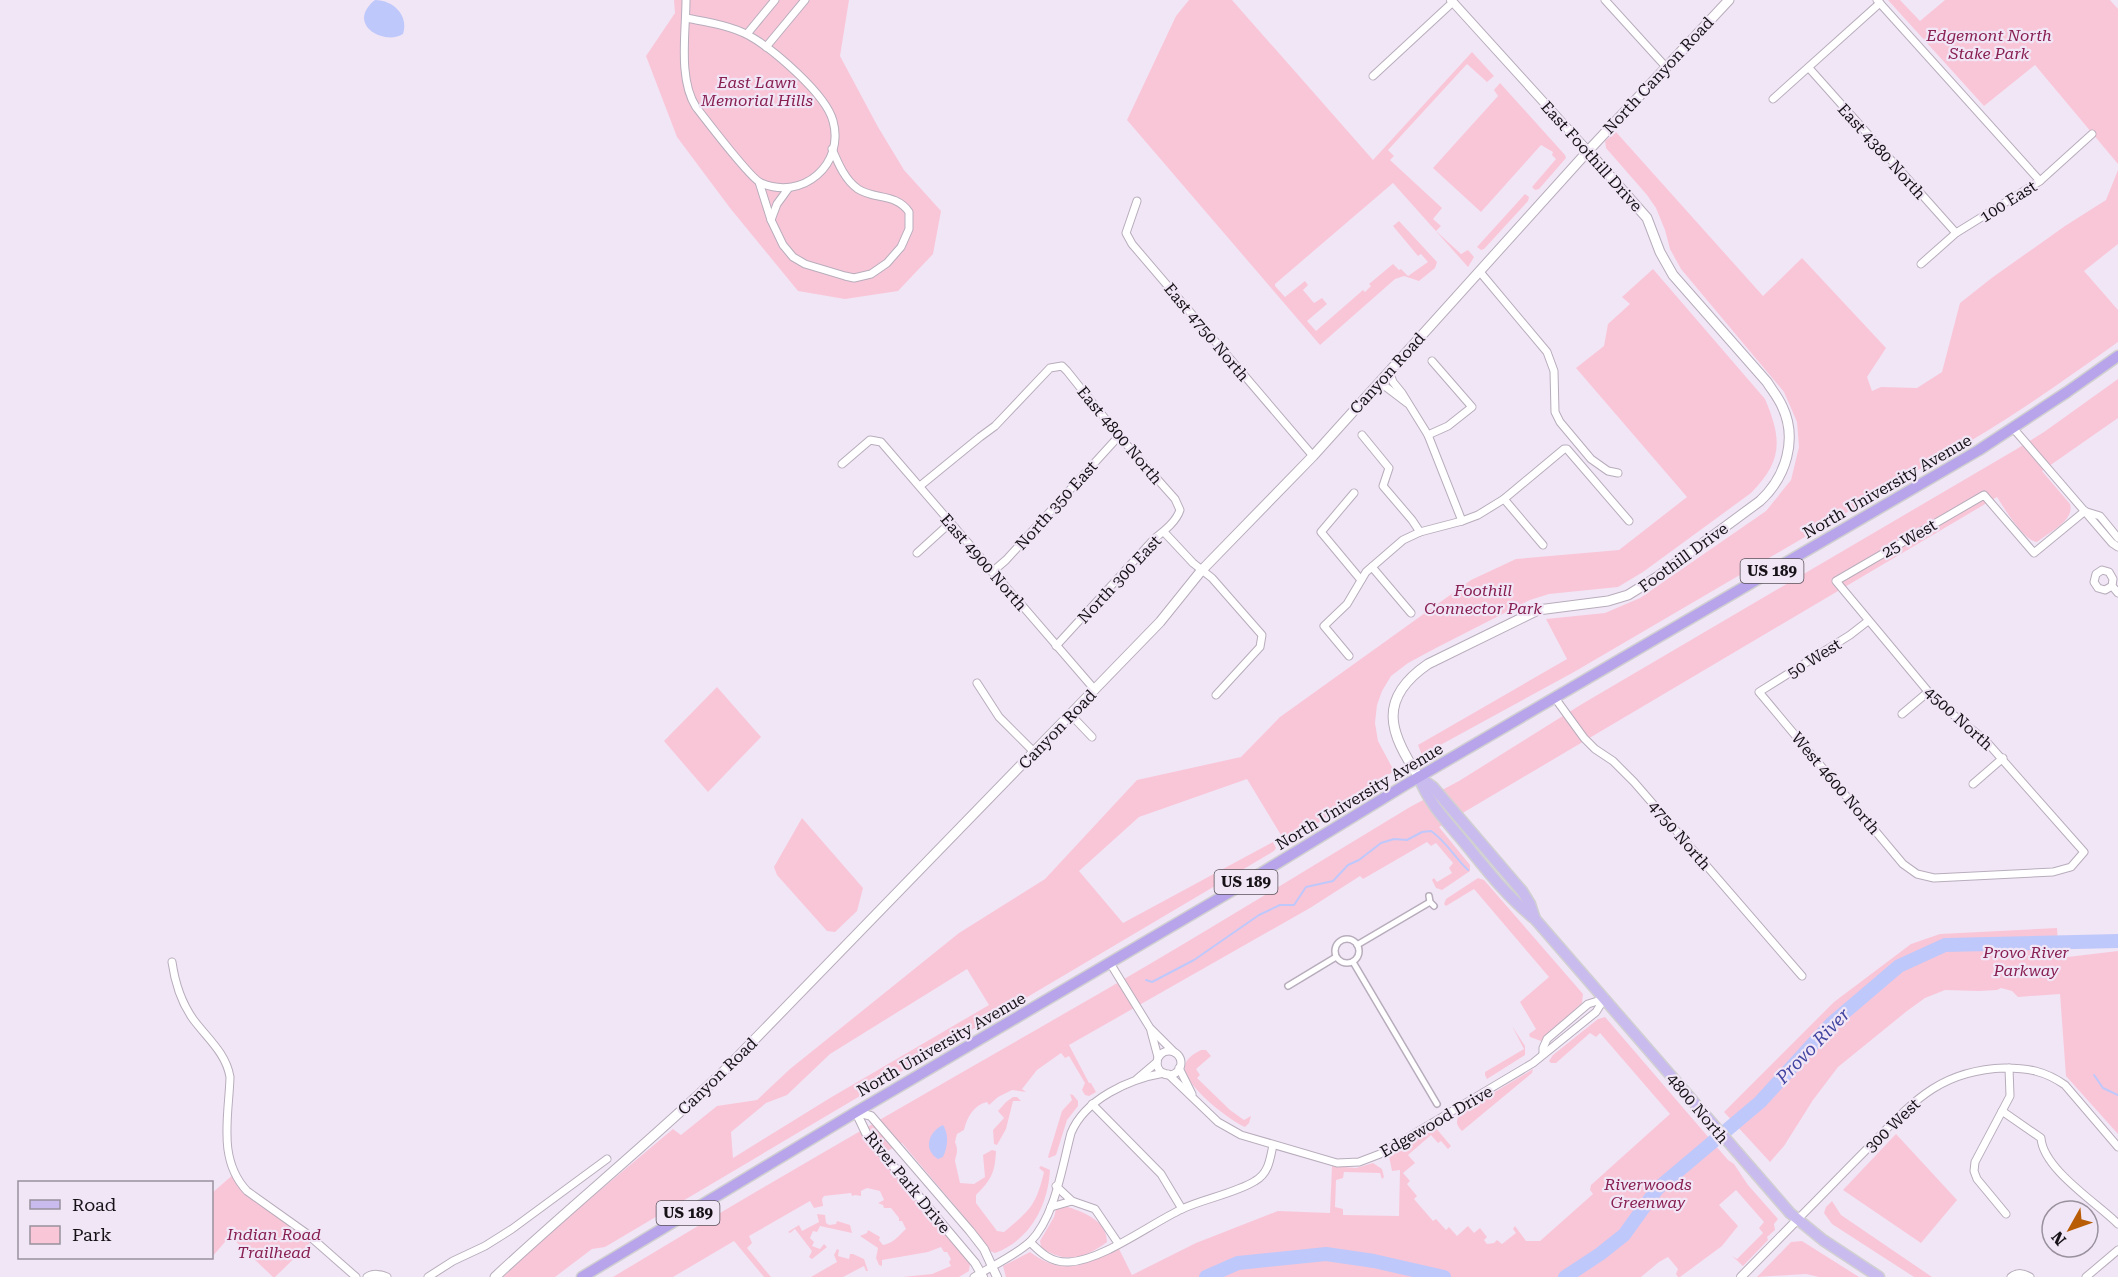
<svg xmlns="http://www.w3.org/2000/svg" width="2118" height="1277" viewBox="0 0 2118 1277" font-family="'Roboto Serif',serif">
  <rect width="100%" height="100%" fill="#f1e6f6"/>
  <g fill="#f9c6d8" fill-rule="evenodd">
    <polygon points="674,0 849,0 840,56 878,127 904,170 941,211 933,254 898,291 845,299 798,291 730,208 677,137 646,56 675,13"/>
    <polygon points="1189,0 1232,0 1373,160 1472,52 1494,76 1487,82 1467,64 1388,150 1394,156 1390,160 1442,208 1433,219 1441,226 1436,231 1461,254 1468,250 1474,257 1468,267 1393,183 1275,284 1275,286 1285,297 1305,281 1308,285 1303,290 1314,303 1322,298 1327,304 1307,321 1316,331 1363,290 1365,292 1371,286 1369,284 1393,264 1399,270 1401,269 1408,276 1428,262 1421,254 1418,256 1393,226 1399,221 1437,262 1435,268 1419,281 1404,276 1395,279 1320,345 1127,120 1176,16"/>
    <polygon points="1888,0 1900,0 1920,21 1945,0 2110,0 2118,9 2118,164 2035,65 1984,106"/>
    <polygon points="1500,83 1565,155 1566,158 1539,189 1535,190 1532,187 1556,159 1552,155 1553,152 1541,145 1481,212 1433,168 1498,96 1494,90"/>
    <path d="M 1616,132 L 1763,296 L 1802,258 L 1886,348 L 1867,377 L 1872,391 L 1881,387 L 1917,388 L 1942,372 L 1960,303 L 1993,277 L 2065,226 L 2106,200 L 2118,170 L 2118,244 L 2084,271 L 2118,310 L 2118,342 C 2070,376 2023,410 1972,440 C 1933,462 1893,482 1856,507 L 1574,672 L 1422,755 L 1418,745 L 1567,659 L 1546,619 L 1605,613 L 1640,598 L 1766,511 L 1791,480 L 1799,447 L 1797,422 L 1784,392 L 1681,269 L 1670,249 L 1665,230 L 1656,208 L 1647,195 L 1606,148 L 1605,141 Z"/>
    <polygon points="1525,194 1529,197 1528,201 1484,249 1481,250 1477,247"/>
    <path d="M 1653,269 L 1765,399 C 1782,439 1783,461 1751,493 L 1643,572 L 1618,587 L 1549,594 L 1530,600 L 1436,648 L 1408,663 L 1391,676 L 1382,691 L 1377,705 L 1375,723 L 1378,741 L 1394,771 L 1290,842 L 1284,840 L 1247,779 L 1139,817 L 1079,871 L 1123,923 L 1273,842 L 1276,848 L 1274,851 L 605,1247 L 592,1249 L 555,1277 L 503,1277 L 555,1228 L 673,1129 L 681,1135 L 717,1106 L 757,1100 L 790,1069 L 959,933 L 1045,879 L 1137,780 L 1241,757 L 1280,717 L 1471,580 L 1516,559 L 1619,550 L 1687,497 L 1576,368 L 1604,346 L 1608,324 L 1630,304 L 1622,297 ZM 967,969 L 989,1005 L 830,1098 L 733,1158 L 731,1132 L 766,1103 L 787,1095 L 830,1054 Z"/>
    <path d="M 2118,379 L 2118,418 L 2042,471 L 2070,504 C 2075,519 2052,531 2041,539 L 2037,542 C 2024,541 2004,508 1997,497 L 1439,827 L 1470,865 L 1470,871 L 1442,890 L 1436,888 L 1432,880 L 1434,878 L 1437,882 L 1452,873 L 1449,868 L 1453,863 L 1436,843 L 1431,846 L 1427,842 L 1363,879 L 1360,876 L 1310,908 L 1069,1045 L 1089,1083 L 1091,1083 L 1096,1092 L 1089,1096 L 1085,1095 L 1082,1090 L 1085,1083 L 1069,1056 L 1065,1058 L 1061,1053 L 1037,1070 L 1022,1089 L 1026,1092 L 1012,1090 L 998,1097 L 989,1105 L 987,1102 C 974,1105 967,1117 964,1130 L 957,1134 L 955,1142 C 959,1151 956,1154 955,1161 L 960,1183 L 974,1184 L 985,1177 L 983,1155 L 992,1150 L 996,1151 C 995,1173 991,1180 976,1195 L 976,1203 L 997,1231 L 1004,1232 C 1030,1210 1036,1206 1044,1172 L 1039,1168 L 1041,1166 L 1050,1170 C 1048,1206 1030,1240 995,1253 L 990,1251 L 976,1231 L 902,1143 L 880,1155 L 970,1263 L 969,1271 L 959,1277 L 903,1277 L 932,1274 L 951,1266 L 949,1262 L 951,1259 L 947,1252 L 944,1252 L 941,1247 L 928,1252 L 882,1260 L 882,1266 L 879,1265 L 876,1258 L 878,1248 L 860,1236 L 867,1233 L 868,1230 L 880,1237 L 879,1240 L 883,1245 C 894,1243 899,1235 906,1229 L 902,1221 L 899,1221 L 899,1218 L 891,1208 L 884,1208 L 883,1205 L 878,1203 L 884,1200 L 880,1191 L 867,1188 L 861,1191 L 861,1196 L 855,1195 L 852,1196 L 851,1193 L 824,1196 L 822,1199 L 823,1206 L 814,1208 L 810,1201 L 749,1236 L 752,1243 L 747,1248 L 771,1277 L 764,1277 L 734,1241 L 673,1277 L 613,1277 C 776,1178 942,1084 1107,989 C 1209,930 1309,868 1410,807 L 1459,781 L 1582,704 L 2015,450 L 2044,432 Z"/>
    <polygon points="717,687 761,737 708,792 664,741"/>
    <polygon points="802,818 863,888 857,911 835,932 827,931 777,875 774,867"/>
    <polygon points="1478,878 1484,880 1583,994 1582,1003 1541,1041 1530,1037 1529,1034 1536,1029 1520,1002 1549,977 1474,889 1446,906 1444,904 1446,899"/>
    <polygon points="2057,928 2059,958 2118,951 2118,1134 2066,1076 2060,994 2018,997 2012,991 2001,988 1997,990 1979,991 1945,990 1925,998 1907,1011 1838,1067 1813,1100 1784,1146 1770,1162 1724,1112 1834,1002 1911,944 1940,934"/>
    <path d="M 1605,1017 L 1728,1160 L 1734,1164 L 1748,1185 L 1778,1219 L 1774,1224 L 1775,1230 L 1767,1237 L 1768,1240 L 1743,1266 L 1732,1256 L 1737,1259 L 1763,1233 L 1759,1228 L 1764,1222 L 1736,1190 L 1719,1205 L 1738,1226 L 1722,1246 L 1680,1277 L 1678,1277 L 1676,1274 L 1678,1269 L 1668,1257 L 1659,1262 L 1641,1277 L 1006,1277 L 1003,1266 L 1030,1252 C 1063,1277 1084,1265 1119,1249 L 1132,1275 L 1196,1243 L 1278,1211 L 1330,1213 L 1332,1166 L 1356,1168 L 1373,1163 L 1382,1169 L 1384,1177 L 1382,1179 L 1380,1173 L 1344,1172 L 1343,1178 L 1336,1180 L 1335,1207 L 1343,1209 L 1343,1215 L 1399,1216 L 1400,1170 L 1392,1171 L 1389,1156 L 1435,1127 L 1451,1146 L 1448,1149 L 1441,1141 L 1438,1143 L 1431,1135 L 1408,1155 L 1415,1163 L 1403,1173 L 1410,1181 L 1407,1184 L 1417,1196 L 1414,1199 L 1433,1221 L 1436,1219 L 1446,1230 L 1449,1227 L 1457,1236 L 1468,1226 L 1474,1233 L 1480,1228 L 1487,1237 L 1484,1240 L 1487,1244 L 1494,1243 L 1497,1240 L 1502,1244 L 1516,1233 L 1513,1229 L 1515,1226 L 1526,1241 L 1540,1241 L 1593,1194 L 1590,1190 L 1591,1185 L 1670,1114 L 1600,1033 L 1596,1037 L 1590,1033 L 1556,1063 L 1551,1063 L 1549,1061 L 1553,1055 L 1598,1019 Z"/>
    <polygon points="1512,1026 1525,1046 1525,1055 1487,1079 1485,1075 1485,1072 1524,1049"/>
    <path d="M 1201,1050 L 1206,1050 L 1211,1056 L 1196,1069 L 1200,1075 L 1197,1078 L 1230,1110 L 1244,1120 L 1251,1116 L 1249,1123 L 1245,1127 C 1230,1121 1181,1083 1185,1066 C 1186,1058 1195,1053 1201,1050 Z"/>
    <path d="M 1533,1069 L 1532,1073 L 1462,1131 C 1454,1122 1458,1122 1458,1114 Z"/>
    <polygon points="1070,1094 1073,1095 1078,1101 1078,1106 1067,1120 1056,1155 1049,1158 1048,1157 1062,1111 1072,1100"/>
    <polygon points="1013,1097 1017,1097 1021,1101 1013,1101 1006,1129 997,1145 994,1144 993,1130 1004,1118 998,1111 1006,1102"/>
    <polygon points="1896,1134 1957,1200 1921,1243 1843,1190"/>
    <polygon points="235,1173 247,1191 311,1242 275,1277 273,1277 230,1236 212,1257 212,1193"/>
    <polygon points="1832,1201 1841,1215 1932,1277 1914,1277 1832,1224 1824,1213 1826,1207"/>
    <path d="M 1065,1206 C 1083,1212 1107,1220 1107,1242 C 1084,1259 1064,1264 1041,1247 L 1040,1241 L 1054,1217 L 1056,1209 Z"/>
    <polygon points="817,1214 825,1215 826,1223 829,1225 836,1224 837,1221 850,1225 852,1233 820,1226 817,1232 813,1231 810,1238 814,1242 812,1246 820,1249 824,1244 827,1247 812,1259 809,1257 812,1251 795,1229 790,1233 788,1232 799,1225 802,1231 819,1222"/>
    <polygon points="1802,1241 1859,1277 1819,1277 1806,1274 1757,1277 1791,1242"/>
    <polygon points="837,1249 839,1250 838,1256 849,1259 850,1254 853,1254 864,1259 868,1271 866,1271 864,1266 843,1277 811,1277 837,1262 834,1255"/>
  </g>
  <g fill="#bfc8fa">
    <path d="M 375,0 C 393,0 409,15 403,34 C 384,46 345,24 375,0 Z"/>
    <path d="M 943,1125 C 949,1134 948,1147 943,1157 L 938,1159 C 923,1150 928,1132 943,1125 Z"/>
  </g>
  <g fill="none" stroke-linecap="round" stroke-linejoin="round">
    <g stroke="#bfc8fa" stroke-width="2">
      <path d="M 1146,980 L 1152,982 L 1194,960 L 1259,915 L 1280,905 L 1294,905 L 1306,887 L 1333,881 L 1348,865 L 1359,860 L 1381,843 L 1394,839 L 1407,840 L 1422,832 L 1431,831 C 1446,841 1455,858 1468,870"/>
      <polyline points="2094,1075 2103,1088 2118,1095"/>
    </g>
    <g stroke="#bfc8fa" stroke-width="14">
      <polyline points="1206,1277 1238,1263 1326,1254 1374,1261 1444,1277"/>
      <polyline points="1565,1277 1600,1254 1624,1235 1657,1189 1760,1102 1832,1023 1899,966 1945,945 2118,941"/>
    </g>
    <defs>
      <g id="pedestrian">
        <polyline points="1429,896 1430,902 1434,906"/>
        <circle cx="1347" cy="951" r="12"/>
        <polyline points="1357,945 1430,902"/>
        <polyline points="1353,962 1437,1104"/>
        <polyline points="1288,986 1336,957"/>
      </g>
      <g id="minor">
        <path d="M 686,0 C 686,32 678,79 696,107 C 706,120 751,179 761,183 C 803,201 845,164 833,121 C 826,94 772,48 748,35 C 729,25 706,22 686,18"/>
        <polyline points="1605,0 1666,67"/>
        <polyline points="1877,0 2040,181"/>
        <polyline points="747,34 775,0"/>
        <polyline points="766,47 805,0"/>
        <polyline points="1809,68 1956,233"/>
        <polyline points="1373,76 1453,2"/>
        <polyline points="1773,99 1880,3"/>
        <polyline points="759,182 771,220"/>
        <path d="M 788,189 L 777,204 L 771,220 L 783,245 L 793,257 L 805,264 L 845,276 L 854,278 L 871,274 L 887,263 L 901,247 L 909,229 L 909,212 C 896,193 875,200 858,189 C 845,180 838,163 832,149"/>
        <polyline points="1137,201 1126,233 1132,244 1313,456"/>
        <polyline points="1921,264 1956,233 2040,181 2092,134"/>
        <polyline points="1480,272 1547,352 1554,371 1555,412 1560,422 1591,459 1608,471 1618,473"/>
        <polyline points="1389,371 1393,382 1402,393 1428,435 1462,521"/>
        <polyline points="1377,385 1386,387 1407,403"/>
        <polyline points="2013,428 2112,543 2118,547"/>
        <polyline points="1362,435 1389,468 1383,486 1412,520 1420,532"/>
        <polyline points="1428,435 1448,426 1472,407 1432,361"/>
        <polyline points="842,464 870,440 881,442 1095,690"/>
        <path d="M 920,486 L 980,437 L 995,426 L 1050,368 L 1062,366 L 1067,371 L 1119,436 L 1175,499 L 1180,510 C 1176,522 1164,531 1154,539 L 1056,646"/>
        <polyline points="1354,493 1321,532 1361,580"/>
        <polyline points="1504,499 1543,545"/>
        <polyline points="2087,512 2100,516 2118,538"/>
        <polyline points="1164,532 1193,563 1212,578 1262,635 1260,647 1216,695"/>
        <polyline points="917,553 950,523"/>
        <polyline points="1372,567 1411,613"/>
        <polyline points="992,572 1006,560 1119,436"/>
        <polyline points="2112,586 2105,590 2098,588 2094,582 2096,574 2102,570 2109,572 2113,579 2112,586 2118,593"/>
        <polyline points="1868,621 1850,635 1759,692 1903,864 1917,874 1934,878 2053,872 2071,867 2084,852 1985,740 1936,701 1836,581 1984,495 2034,553 2085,511"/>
        <polyline points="1349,656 1324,626 1347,604 1366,572 1403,540 1420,532 1462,521 1478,515 1504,499 1564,449 1567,449 1629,521"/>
        <polyline points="977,683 999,717 1034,752"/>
        <polyline points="1555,698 1584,738 1595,749 1613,761 1634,782 1802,976"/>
        <polyline points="1902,714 1928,692"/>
        <polyline points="1071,715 1092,737"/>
        <polyline points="1973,784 2003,758"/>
        <path d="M 172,962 C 175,983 181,1002 193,1019 C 207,1038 226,1053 230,1077 C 229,1115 217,1159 247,1191 L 306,1233 L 356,1277"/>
        <polyline points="1110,963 1150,1028 1174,1052"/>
        <polyline points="1151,1031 1158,1057"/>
        <circle cx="1169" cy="1063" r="12"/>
        <polyline points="1543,1053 1543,1048 1547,1039 1588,1004 1604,999"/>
        <polyline points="1179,1068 1192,1094"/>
        <polyline points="1168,1074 1218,1122 1241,1135 1337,1163 1359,1162 1380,1154 1533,1063 1596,1012 1604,999"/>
        <polyline points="1137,1079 1157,1062"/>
        <polyline points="1092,1104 1161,1174 1182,1209"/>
        <path d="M 2002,1111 L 2041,1138 C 2043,1169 2097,1203 2118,1224"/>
        <polyline points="1056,1186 1072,1201 1095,1209 1118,1243"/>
        <polyline points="1051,1207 1072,1201"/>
        <polyline points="2006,1214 1977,1179 1974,1171 1975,1162 2010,1096 2009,1068"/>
        <path d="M 1797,1220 C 1821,1196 1844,1172 1868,1148 C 1911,1104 1938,1070 2005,1068 C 2028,1068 2045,1071 2065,1085 L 2118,1147"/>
        <path d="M 1030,1242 C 1041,1253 1051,1263 1069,1262 C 1103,1260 1150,1224 1182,1209 C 1203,1199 1236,1193 1255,1181 C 1269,1173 1270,1159 1273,1145"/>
        <path d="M 367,1277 C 373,1273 381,1274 387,1277"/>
        <polyline points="428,1277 453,1261 485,1246 512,1229 607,1159"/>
        <path d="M 974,1277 C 992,1266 1014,1256 1030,1242 C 1055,1217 1062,1167 1071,1133 C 1085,1099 1129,1079 1164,1073"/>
        <path d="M 2011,1277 C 2018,1272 2023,1273 2030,1277"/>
        <polyline points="2086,1277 2118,1250"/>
      </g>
      <g id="tertiary">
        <polyline points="1451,0 1588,151"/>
        <polyline points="856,1112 871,1116 970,1231 984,1249 997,1277"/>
        <polyline points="856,1112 867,1135 975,1263 983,1277"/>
        <polyline points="1741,1277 1797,1220"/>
      </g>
      <g id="secondary">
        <path d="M 1419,777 C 1389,733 1377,699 1428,664 L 1538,610 L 1608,601 L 1628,595 L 1657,577 L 1760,501 C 1786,477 1798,439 1782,406 C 1778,397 1772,390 1767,382 L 1673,275 L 1660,252 L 1647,218 L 1588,151"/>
        <path d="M 495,1277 C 570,1207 650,1142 724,1071 L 1160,622 L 1201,571 L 1313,456 L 1588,151 L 1729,0"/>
      </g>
      <g id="primary">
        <path d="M 1419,777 C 1428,802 1446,821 1463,841 C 1486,869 1507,897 1535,919 L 1790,1213 L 1823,1240 L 1879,1277"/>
        <polyline points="1419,777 1433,787 1522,891 1530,904 1535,919"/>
      </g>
      <polyline id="trunk" points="582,1277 856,1112 1235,889 1405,785 1979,450 2067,392 2118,356"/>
    </defs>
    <use href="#pedestrian" stroke="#b8adbc" stroke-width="8"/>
    <use href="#minor" stroke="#b8adbc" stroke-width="9"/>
    <use href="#tertiary" stroke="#b8adbc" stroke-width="10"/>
    <use href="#secondary" stroke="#b8adbc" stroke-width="11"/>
    <use href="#primary" stroke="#d0d0d1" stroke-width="13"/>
    <use href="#trunk" stroke="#d0d0d1" stroke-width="13"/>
    <use href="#pedestrian" stroke="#fff" stroke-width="5"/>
    <use href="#minor" stroke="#fff" stroke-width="7"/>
    <use href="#tertiary" stroke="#fff" stroke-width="8"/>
    <use href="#secondary" stroke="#fff" stroke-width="9"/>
    <use href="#primary" stroke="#cabbef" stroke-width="10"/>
    <use href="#trunk" stroke="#b8a4ea" stroke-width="10"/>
  </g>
  <g text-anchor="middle" stroke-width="4.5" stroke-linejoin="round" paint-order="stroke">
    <g fill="#f1e6f6" stroke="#58525a" stroke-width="1.5">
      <rect x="1740.5" y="559" width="63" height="24" rx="4.5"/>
      <rect x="1214.5" y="870" width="63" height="24" rx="4.5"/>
      <rect x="656.5" y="1201" width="63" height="24" rx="4.5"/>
    </g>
    <g font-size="15" font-weight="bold" fill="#161217">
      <text x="1772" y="576">US 189</text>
      <text x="1246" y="887">US 189</text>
      <text x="688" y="1218">US 189</text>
    </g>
    <g font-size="16" font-style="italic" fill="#881f53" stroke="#f1e6f6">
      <text x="1989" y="41">Edgemont North<tspan x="1989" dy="18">Stake Park</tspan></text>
      <text x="757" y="88">East Lawn<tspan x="757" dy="18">Memorial Hills</tspan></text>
      <text x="1483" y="596">Foothill<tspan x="1483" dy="18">Connector Park</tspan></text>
      <text x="2026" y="958">Provo River<tspan x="2026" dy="18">Parkway</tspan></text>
      <text x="1648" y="1190">Riverwoods<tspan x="1648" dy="18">Greenway</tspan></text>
      <text x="274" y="1240">Indian Road<tspan x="274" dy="18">Trailhead</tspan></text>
    </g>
    <g font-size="16" fill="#161217" stroke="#f1e6f6">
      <text transform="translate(1658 75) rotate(-47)" y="6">North Canyon Road</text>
      <text transform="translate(1882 151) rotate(48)" y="6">East 4380 North</text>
      <text transform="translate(1592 156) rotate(48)" y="6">East Foothill Drive</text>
      <text transform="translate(2008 201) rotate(-32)" y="6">100 East</text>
      <text transform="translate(1207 332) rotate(50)" y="6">East 4750 North</text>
      <text transform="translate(1387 373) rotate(-48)" y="6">Canyon Road</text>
      <text transform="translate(1120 435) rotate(50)" y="6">East 4800 North</text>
      <text transform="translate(1887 486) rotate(-30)" y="6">North University Avenue</text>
      <text transform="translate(1056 505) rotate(-48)" y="6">North 350 East</text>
      <text transform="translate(1909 538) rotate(-30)" y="6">25 West</text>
      <text transform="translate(1683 557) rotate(-36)" y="6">Foothill Drive</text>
      <text transform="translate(984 562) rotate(49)" y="6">East 4900 North</text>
      <text transform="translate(1119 579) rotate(-47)" y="6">North 300 East</text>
      <text transform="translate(1814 658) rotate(-32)" y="6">50 West</text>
      <text transform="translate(1959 718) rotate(42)" y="6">4500 North</text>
      <text transform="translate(1057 729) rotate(-46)" y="6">Canyon Road</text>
      <text transform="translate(1836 783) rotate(50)" y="6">West 4600 North</text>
      <text transform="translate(1359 796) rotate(-31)" y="6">North University Avenue</text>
      <text transform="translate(1680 835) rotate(49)" y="6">4750 North</text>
      <text transform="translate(941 1044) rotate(-30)" y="6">North University Avenue</text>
      <text transform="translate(717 1076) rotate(-44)" y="6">Canyon Road</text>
      <text transform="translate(1698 1108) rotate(50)" y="6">4800 North</text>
      <text transform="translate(1436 1121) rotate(-30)" y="6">Edgewood Drive</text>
      <text transform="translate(1892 1125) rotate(-44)" y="6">300 West</text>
      <text transform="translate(908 1182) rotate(51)" y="6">River Park Drive</text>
    </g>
    <g font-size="18" font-style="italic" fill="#4144a1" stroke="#f1e6f6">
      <text transform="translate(1813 1046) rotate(-46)" y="6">Provo River</text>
    </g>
  </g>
  <rect x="18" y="1181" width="195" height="78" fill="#f1e6f6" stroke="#99919d" stroke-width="1.5"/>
  <rect x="30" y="1200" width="30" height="9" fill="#cabbef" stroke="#99919d" stroke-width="1.5"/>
  <text x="72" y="1211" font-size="18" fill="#161217">Road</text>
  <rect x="30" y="1226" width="30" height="18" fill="#f9c6d8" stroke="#99919d" stroke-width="1.5"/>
  <text x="72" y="1241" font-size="18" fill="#161217">Park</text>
  <g transform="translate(2070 1229) rotate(230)"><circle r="28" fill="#f1e6f6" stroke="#99919d" stroke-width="1.5"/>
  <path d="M0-4.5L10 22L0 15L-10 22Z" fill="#b85c05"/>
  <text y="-9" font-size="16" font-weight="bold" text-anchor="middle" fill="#161217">N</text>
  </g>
</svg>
